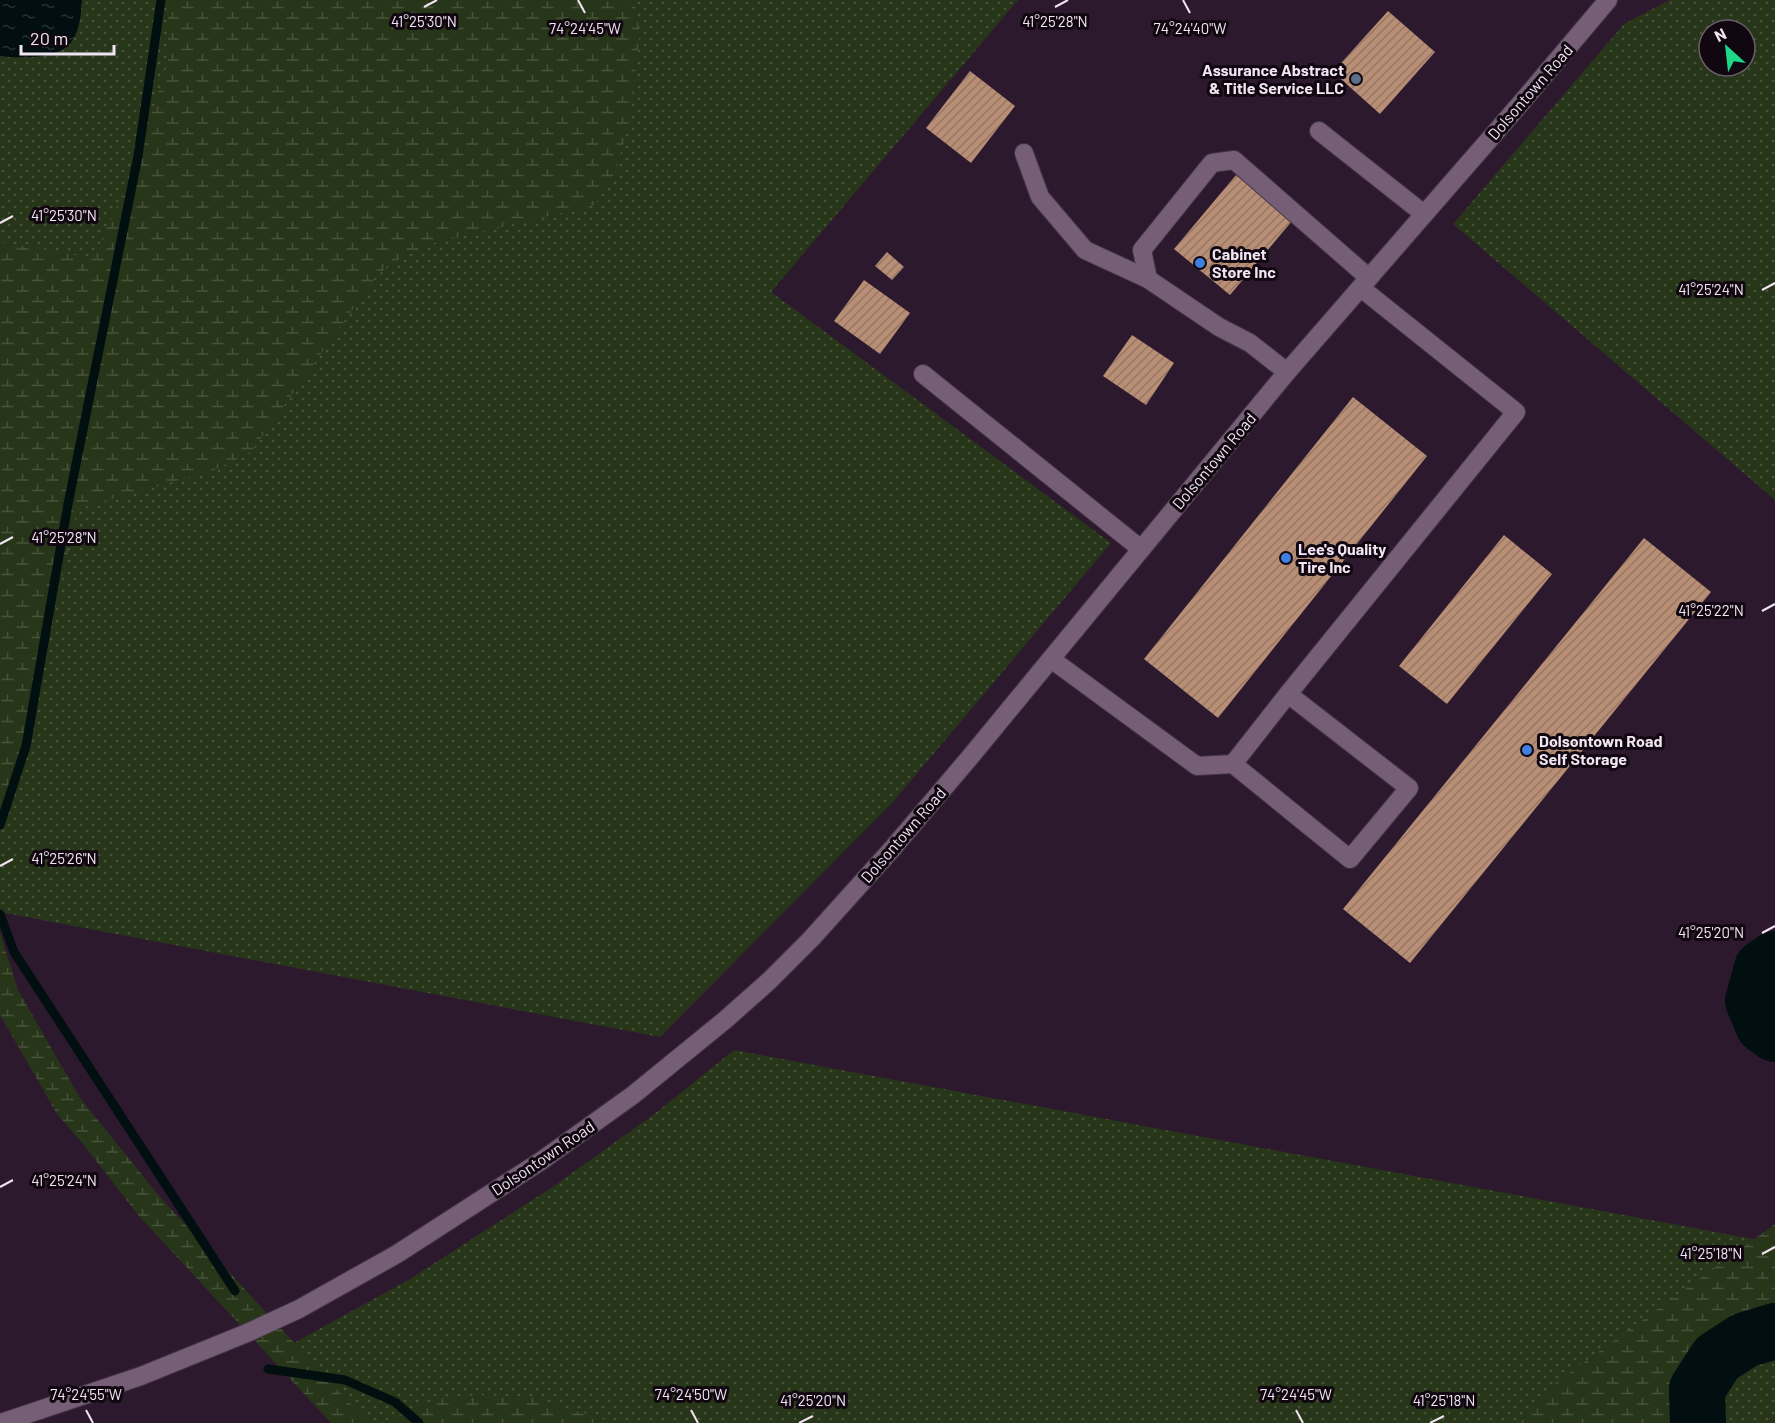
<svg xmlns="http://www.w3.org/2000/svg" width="1775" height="1423" viewBox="0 0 1775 1423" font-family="Barlow,sans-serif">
  <defs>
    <pattern id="green-dots" width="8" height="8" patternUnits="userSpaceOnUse" patternTransform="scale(1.5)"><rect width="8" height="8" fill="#273518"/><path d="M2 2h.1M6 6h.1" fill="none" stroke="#47523a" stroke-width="1.8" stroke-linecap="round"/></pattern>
    <pattern id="wetland-marsh" width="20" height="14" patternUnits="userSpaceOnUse" patternTransform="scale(1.5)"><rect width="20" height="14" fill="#273518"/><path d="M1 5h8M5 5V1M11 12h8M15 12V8" fill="none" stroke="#47523a"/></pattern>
    <pattern id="water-ripples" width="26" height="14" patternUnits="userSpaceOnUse" patternTransform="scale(1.5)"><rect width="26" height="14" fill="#010f11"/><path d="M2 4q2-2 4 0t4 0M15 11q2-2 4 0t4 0" fill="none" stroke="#263234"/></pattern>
    <pattern id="building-hatch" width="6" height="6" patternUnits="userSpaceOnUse" patternTransform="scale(1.5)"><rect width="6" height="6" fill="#b88e74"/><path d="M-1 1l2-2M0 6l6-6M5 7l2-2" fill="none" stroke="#977867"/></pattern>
  </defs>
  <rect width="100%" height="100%" fill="#2c192e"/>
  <g fill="url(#green-dots)" fill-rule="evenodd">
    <polygon points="0,0 1018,0 771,292 1111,543 893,802 660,1037 0,912"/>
    <path d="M 1670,0 L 1775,0 L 1775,500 L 1453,224 L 1624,24 ZM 1709,30 L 1745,30 L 1745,66 L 1709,66 Z"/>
    <polygon points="734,1050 1775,1243 1775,1423 332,1423 294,1343 410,1279 554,1186 653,1115"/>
  </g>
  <g fill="url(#wetland-marsh)">
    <polygon points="168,0 634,0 640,32 629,123 616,171 595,205 426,245 390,264 375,278 251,452 212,471 77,509 26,746 0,825 0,242 93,258 135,166 168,62"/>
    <polygon points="0,933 18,990 80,1098 160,1197 368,1423 331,1423 138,1215 84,1145 57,1114 0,1015"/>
    <polygon points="1775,1224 1775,1311 1755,1317 1705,1335 1674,1384 1680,1423 1520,1423 1550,1387"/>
    <polygon points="477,1395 529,1397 601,1418 610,1423 381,1423 436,1399"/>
  </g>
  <path fill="url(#water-ripples)" d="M 0,0 L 82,0 C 81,14 80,29 72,41 C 61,59 18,59 0,56 Z"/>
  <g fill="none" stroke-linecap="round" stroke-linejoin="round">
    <g stroke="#010f11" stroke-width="9">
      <polyline points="0,825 26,746 68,504 138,156 161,0"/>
      <polyline points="0,914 14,952 235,1291"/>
      <polyline points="268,1369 345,1380 395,1402 419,1423"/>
    </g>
    <g stroke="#010f11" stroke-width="56">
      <polyline points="1775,959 1762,968 1753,1001 1763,1025 1775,1034"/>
      <polyline points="1698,1423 1697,1389 1717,1358 1745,1340 1775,1331"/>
    </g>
  </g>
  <g fill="url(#building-hatch)">
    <polygon points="1388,11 1435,52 1380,114 1333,72"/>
    <polygon points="970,71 1015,106 971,163 926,128"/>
    <polygon points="1236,175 1292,221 1230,295 1174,249"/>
    <polygon points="887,252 904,267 892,280 875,266"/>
    <polygon points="864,280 910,313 880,354 834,321"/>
    <polygon points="1132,335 1174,363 1146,405 1103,376"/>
    <polygon points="1353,397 1427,456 1218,718 1144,659"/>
    <polygon points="1504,535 1552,574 1447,704 1399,666"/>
    <polygon points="1644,538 1711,592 1410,963 1343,909"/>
  </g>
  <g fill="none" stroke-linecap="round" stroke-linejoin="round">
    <defs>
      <g id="minor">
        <polyline points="1319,131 1424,214"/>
        <polyline points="1024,153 1040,197 1085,250 1148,279"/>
        <polyline points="1287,372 1250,343 1219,327 1148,279 1142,250 1212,163 1234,160 1369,278"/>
        <polyline points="923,374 1141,549"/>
        <polyline points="1051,659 1197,766 1233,764 1350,859 1409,788 1288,694 1233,764"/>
        <polyline points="1288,694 1516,412 1361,288"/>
        <polyline points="1,1423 141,1376 247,1333 299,1309 397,1254 541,1161 633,1095 725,1020 769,981 811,939 892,849 971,756 1287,372 1521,103 1608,0"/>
      </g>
    </defs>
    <use href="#minor" stroke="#453647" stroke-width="20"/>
    <use href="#minor" stroke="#755e76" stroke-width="18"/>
  </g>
  <path fill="none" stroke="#f2e5f3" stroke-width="2" d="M 578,0 L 585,13M 1183,0 L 1190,13M 424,7 L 437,0M 1055,7 L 1068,0M 0,223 L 13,216M 1762,290 L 1775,283M 0,544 L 13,537M 1762,611 L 1775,604M 0,866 L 13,859M 1762,933 L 1775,926M 0,1187 L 13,1180M 1762,1254 L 1775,1247M 86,1410 L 93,1423M 691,1410 L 698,1423M 1296,1410 L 1303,1423M 799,1423 L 813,1416M 1430,1423 L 1444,1416"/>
  <circle fill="#5c6f8a" stroke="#100710" stroke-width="2" cx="1356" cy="79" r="6"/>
  <g fill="#3f7fe0" stroke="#100710" stroke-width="2">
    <circle cx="1200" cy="263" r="6"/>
    <circle cx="1286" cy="558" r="6"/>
    <circle cx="1527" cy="750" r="6"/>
  </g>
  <g text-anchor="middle" stroke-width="6" stroke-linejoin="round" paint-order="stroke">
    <g font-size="16" font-weight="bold" fill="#f2e5f3" stroke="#100710" text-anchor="start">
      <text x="1344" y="76" text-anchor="end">Assurance Abstract<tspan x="1344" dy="18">&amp; Title Service LLC</tspan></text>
      <text x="1212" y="260">Cabinet<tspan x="1212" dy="18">Store Inc</tspan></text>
      <text x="1298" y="555">Lee's Quality<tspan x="1298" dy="18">Tire Inc</tspan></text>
      <text x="1539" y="747">Dolsontown Road<tspan x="1539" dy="18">Self Storage</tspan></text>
    </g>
    <g font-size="16" fill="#f2e5f3" stroke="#100710">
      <text transform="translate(1530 92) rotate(-49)" y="6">Dolsontown Road</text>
      <text transform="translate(1214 461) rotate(-50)" y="6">Dolsontown Road</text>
      <text transform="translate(903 835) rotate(-49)" y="6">Dolsontown Road</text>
      <text transform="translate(543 1158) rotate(-34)" y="6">Dolsontown Road</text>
    </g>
  </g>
  <g font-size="15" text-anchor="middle" fill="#f2e5f3" stroke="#100710" stroke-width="6" stroke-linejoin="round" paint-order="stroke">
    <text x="424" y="27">41°25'30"N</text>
    <text x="1055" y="27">41°25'28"N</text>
    <text x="585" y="34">74°24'45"W</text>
    <text x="1190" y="34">74°24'40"W</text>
    <text x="64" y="221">41°25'30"N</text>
    <text x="1711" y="295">41°25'24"N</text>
    <text x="64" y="543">41°25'28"N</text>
    <text x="1711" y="616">41°25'22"N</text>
    <text x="64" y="864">41°25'26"N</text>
    <text x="1711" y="938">41°25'20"N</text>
    <text x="64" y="1186">41°25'24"N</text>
    <text x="1711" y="1259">41°25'18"N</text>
    <text x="86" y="1400">74°24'55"W</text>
    <text x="691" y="1400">74°24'50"W</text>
    <text x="1296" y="1400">74°24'45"W</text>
    <text x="813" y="1406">41°25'20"N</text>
    <text x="1444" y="1406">41°25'18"N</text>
  </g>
  <g transform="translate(1727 48) rotate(333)"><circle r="28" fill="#100710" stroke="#6a606b" stroke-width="1.5"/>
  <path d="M0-4.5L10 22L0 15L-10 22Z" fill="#1ed888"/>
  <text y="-9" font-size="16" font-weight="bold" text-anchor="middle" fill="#f2e5f3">N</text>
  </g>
  <path d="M21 45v9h93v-9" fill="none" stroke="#f2e5f3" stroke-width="3"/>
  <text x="30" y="45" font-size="18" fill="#f2e5f3" stroke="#100710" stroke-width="4.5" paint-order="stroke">20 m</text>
</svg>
